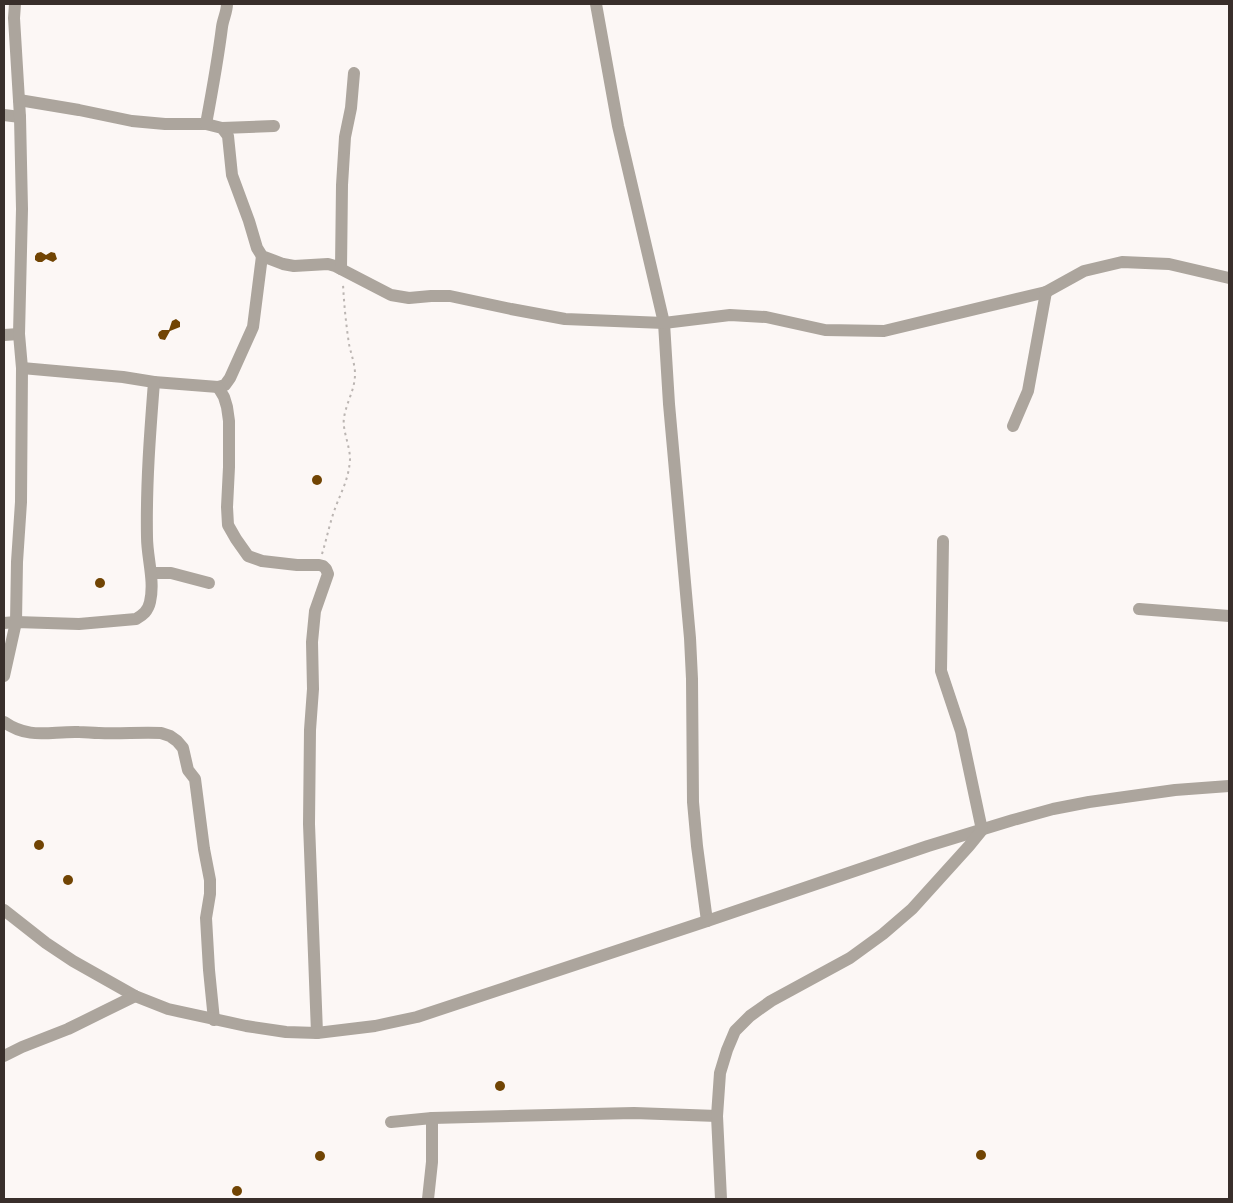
<svg xmlns="http://www.w3.org/2000/svg" width="1233" height="1203" viewBox="0 0 1233 1203" font-family="'PT Sans',sans-serif">
  <rect width="100%" height="100%" fill="#fcf7f5"/>
  <g fill="#714403">
    <polygon points="41,252 46,255 51,252 55,253 57,259 53,262 46,259 42,262 38,262 35,260 35,256 37,253"/>
    <polygon points="176,319 180,322 180,327 170,331 165,340 160,339 158,335 159,332 162,330 169,330 172,321"/>
    <circle cx="317" cy="480" r="5"/>
    <circle cx="100" cy="583" r="5"/>
    <circle cx="39" cy="845" r="5"/>
    <circle cx="68" cy="880" r="5"/>
    <circle cx="500" cy="1086" r="5"/>
    <circle cx="981" cy="1155" r="5"/>
    <circle cx="320" cy="1156" r="5"/>
    <circle cx="237" cy="1191" r="5"/>
  </g>
  <g fill="none" stroke-linecap="round" stroke-linejoin="round">
    <path stroke="#bbb5b2" stroke-width="2" stroke-dasharray="2.5 4" stroke-linecap="butt" d="M 322,554 C 327,538 330,521 336,506 C 342,490 349,478 350,459 C 350,446 342,429 344,418 C 346,403 355,390 355,374 C 355,364 351,354 349,344 C 346,324 344,304 343,284"/>
    <g stroke="#aca59d" stroke-width="12">
      <polyline points="596,4 618,126 664,323 669,404 690,638 692,679 693,802 697,846 707,921"/>
      <polyline points="19,100 79,110 132,121 165,124 206,124 222,128 228,136 232,175 249,221 257,248 262,256 283,264 294,266 328,264 335,266 391,295 409,298 431,296 450,296 511,309 565,319 664,323 730,315 766,317 825,330 884,331 1046,292 1084,271 1122,262 1169,264 1229,278"/>
      <polyline points="4,115 20,117"/>
      <path d="M 206,124 C 212,92 218,59 222,27 C 223,19 227,12 227,4"/>
      <polyline points="222,128 274,126"/>
      <polyline points="341,269 342,185 345,137 351,108 354,73"/>
      <polyline points="4,335 19,334"/>
      <polyline points="154,382 218,387 225,385 230,378 253,327 262,256"/>
      <polyline points="218,387 224,397 227,407 229,421 229,467 227,507 228,525 236,539 248,556 262,561 297,565 319,565 323,566 326,569 328,574 315,611 312,642 313,689 310,730 309,824 317,1033"/>
      <polyline points="1013,426 1028,391 1046,292"/>
      <polyline points="151,573 171,573 209,583"/>
      <polyline points="1139,609 1229,616"/>
      <path d="M 4,623 L 16,622 L 79,624 L 136,619 C 143,615 148,611 150,602 C 155,581 147,558 147,537 C 146,485 150,433 154,382 L 123,377 L 22,368"/>
      <polyline points="4,676 16,622 17,562 21,502 22,368 19,334 22,209 20,117 14,18 15,4"/>
      <path d="M 4,722 C 30,740 50,731 79,732 C 86,732 92,733 99,733 C 120,734 140,732 161,733 L 170,736 L 177,741 L 183,748 L 188,770 L 195,779 L 204,849 L 210,880 L 210,894 L 206,918 L 209,970 L 214,1020"/>
      <polyline points="4,910 46,943 73,961 135,996 168,1009 246,1026 286,1032 317,1033 375,1026 417,1017 707,921 928,846 1013,820 1053,809 1089,802 1175,790 1229,786"/>
      <polyline points="4,1056 22,1047 68,1029 135,996"/>
      <polyline points="391,1122 432,1118 634,1113 717,1116"/>
      <polyline points="428,1199 432,1162 432,1118"/>
      <polyline points="721,1199 717,1116 720,1073 727,1050 735,1031 750,1016 771,1001 850,958 883,934 912,909 969,846 982,830 961,731 941,671 943,541"/>
    </g>
  </g>
  <rect width="1233" height="1203" fill="none" stroke="#392f2b" stroke-width="10"/>
</svg>
